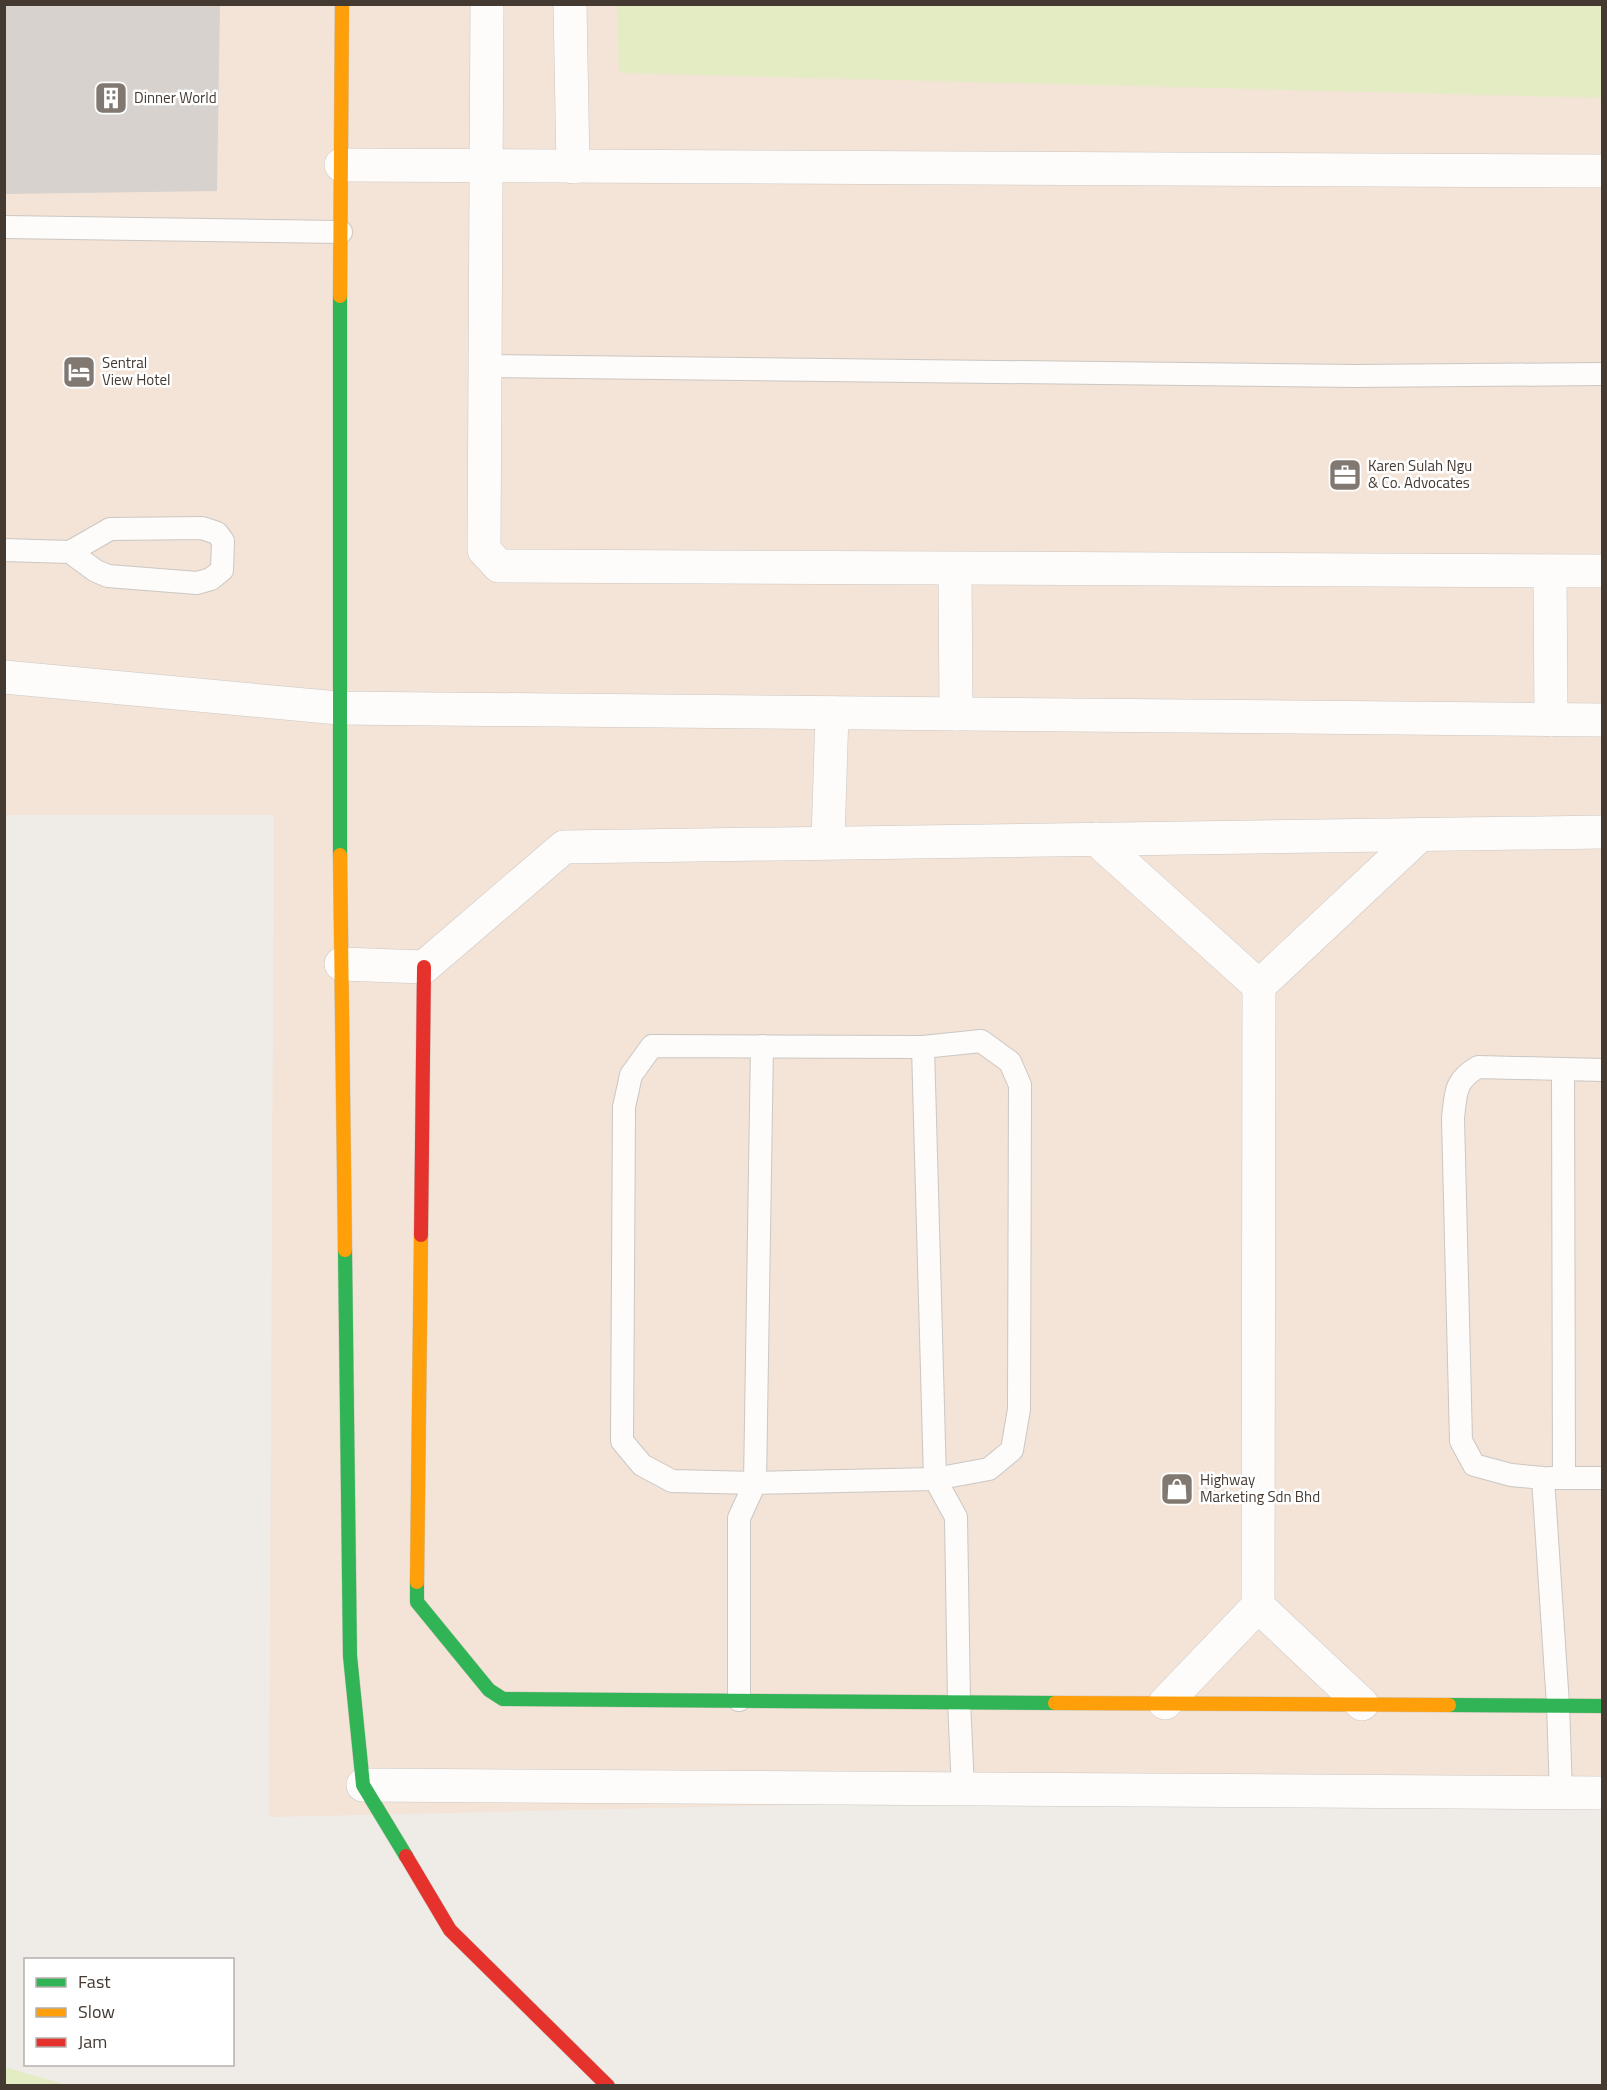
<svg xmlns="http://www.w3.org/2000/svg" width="1607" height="2090" viewBox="0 0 1607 2090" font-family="'Titillium Web',sans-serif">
  <rect width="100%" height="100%" fill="#efebe6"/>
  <polygon fill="#f4e3d7" points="5,5 1602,5 1602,1786 269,1817 274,815 5,815"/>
  <g fill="#e3ecc3">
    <polygon points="617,5 1602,5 1602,98 619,73"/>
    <polygon points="4,2067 5,2067 66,2085 5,2085"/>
  </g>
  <polygon fill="#d7d2cd" points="4,4 220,4 217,191 4,194"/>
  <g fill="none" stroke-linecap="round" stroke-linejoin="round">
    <defs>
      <g id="lane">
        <polyline points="4,227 341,232"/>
        <polyline points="485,366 1355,376 1602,374"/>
        <polyline points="4,550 70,552 110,529 202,528 217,533 223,541 222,570 211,579 197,583 108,576 96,571 70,552"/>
        <polygon points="981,1041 1010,1062 1020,1085 1019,1409 1012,1450 989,1469 935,1479 755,1483 672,1481 642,1465 622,1441 624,1107 631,1075 652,1046 923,1047"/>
        <polyline points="923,1047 935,1479 956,1517 959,1701 963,1789"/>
        <polyline points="1563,1069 1564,1478"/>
        <polyline points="1550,1478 1602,1478"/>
        <polyline points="739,1700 739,1518 755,1483 762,1046"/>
        <path d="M 1561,1793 L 1558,1705 L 1543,1478 L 1511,1475 L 1474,1465 L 1461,1441 L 1453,1118 C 1456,1093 1454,1081 1478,1067 L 1602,1070"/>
      </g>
      <g id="street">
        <polyline points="487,4 484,550 499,566 1602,571"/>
        <polyline points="570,4 573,167"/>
        <polyline points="341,165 1602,171"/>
        <polyline points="955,569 956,714"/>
        <polyline points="1550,571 1551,720"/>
        <polyline points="4,677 338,708 1602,720"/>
        <polyline points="1096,839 1259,986"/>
        <polyline points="828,841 832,713"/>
        <polyline points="341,964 424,967 564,847 1602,832"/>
        <polyline points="1258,1606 1362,1704"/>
        <polyline points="1165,1703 1258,1606 1259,986 1420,835"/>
        <polyline points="363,1785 1602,1793"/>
      </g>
      <g id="fast">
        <polyline points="340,855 340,296"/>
        <polyline points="345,1250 350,1656 363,1785 406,1856"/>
        <polyline points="417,1582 417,1602 489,1690 503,1699 1055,1703"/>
        <polyline points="1449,1705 1602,1706"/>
      </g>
      <g id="slow">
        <polyline points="340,296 342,4"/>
        <polyline points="340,855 345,1250"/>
        <polyline points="417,1582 421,1235"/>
        <polyline points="1055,1703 1449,1705"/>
      </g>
      <g id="jam">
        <polyline points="421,1235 424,967"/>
        <polyline points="406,1856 450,1930 608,2086"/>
      </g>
    </defs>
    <use href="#lane" stroke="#cbc7c2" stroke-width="24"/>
    <use href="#street" stroke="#cbc7c2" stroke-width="34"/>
    <use href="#fast" stroke="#d0c8bd" stroke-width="15"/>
    <use href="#slow" stroke="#d0c8bd" stroke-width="15"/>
    <use href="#jam" stroke="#d0c8bd" stroke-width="15"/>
    <use href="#lane" stroke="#fdfcfb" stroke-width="22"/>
    <use href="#street" stroke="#fdfcfb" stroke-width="33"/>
    <use href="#fast" stroke="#30b455" stroke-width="14"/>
    <use href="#slow" stroke="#ff9f0a" stroke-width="14"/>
    <use href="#jam" stroke="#e5322d" stroke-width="14"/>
  </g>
  <defs>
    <symbol id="building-square" viewBox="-11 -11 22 22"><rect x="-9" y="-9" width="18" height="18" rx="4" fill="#807871" stroke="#fff"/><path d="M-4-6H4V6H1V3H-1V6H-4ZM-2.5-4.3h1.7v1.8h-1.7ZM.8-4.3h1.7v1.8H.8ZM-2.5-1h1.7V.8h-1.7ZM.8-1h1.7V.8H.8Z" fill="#fff"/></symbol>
    <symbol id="hotel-square" viewBox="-11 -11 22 22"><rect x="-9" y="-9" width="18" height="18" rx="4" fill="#807871" stroke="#fff"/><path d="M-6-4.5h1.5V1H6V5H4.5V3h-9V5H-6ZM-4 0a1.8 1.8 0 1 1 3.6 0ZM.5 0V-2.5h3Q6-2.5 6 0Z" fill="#fff"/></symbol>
    <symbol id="office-square" viewBox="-11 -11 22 22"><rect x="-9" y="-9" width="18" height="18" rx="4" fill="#807871" stroke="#fff"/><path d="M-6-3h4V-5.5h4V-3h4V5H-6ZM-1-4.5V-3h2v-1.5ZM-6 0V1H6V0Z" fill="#fff"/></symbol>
    <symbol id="shop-square" viewBox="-11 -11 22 22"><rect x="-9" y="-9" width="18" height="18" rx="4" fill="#807871" stroke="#fff"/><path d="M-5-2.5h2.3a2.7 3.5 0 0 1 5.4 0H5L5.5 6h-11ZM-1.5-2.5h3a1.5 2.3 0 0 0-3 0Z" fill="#fff"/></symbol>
  </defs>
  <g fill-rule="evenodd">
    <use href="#building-square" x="92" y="79" width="38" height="38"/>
    <use href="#hotel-square" x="60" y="353" width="38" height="38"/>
    <use href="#office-square" x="1326" y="456" width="38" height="38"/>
    <use href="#shop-square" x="1158" y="1470" width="38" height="38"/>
  </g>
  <g text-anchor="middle" stroke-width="5" stroke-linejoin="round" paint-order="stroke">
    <g font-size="15" fill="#453a32" stroke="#fff" text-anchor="start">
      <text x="134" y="103">Dinner World</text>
      <text x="102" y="368">Sentral<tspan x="102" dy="17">View Hotel</tspan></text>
      <text x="1368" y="471">Karen Sulah Ngu<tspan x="1368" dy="17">&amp; Co. Advocates</tspan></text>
      <text x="1200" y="1485">Highway<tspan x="1200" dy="17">Marketing Sdn Bhd</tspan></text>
    </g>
  </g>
  <rect width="1607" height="2090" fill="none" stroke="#453a32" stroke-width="12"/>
  <rect x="24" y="1958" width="210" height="108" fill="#ffffff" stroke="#b5b0ad" stroke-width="1.5"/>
  <rect x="36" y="1978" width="30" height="9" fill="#30b455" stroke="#b5b0ad" stroke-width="1.5"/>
  <text x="78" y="1988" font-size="18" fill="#453a32">Fast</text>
  <rect x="36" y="2008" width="30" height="9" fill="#ff9f0a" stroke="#b5b0ad" stroke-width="1.5"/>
  <text x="78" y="2018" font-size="18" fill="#453a32">Slow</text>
  <rect x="36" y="2038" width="30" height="9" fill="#e5322d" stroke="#b5b0ad" stroke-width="1.5"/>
  <text x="78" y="2048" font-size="18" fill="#453a32">Jam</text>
</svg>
